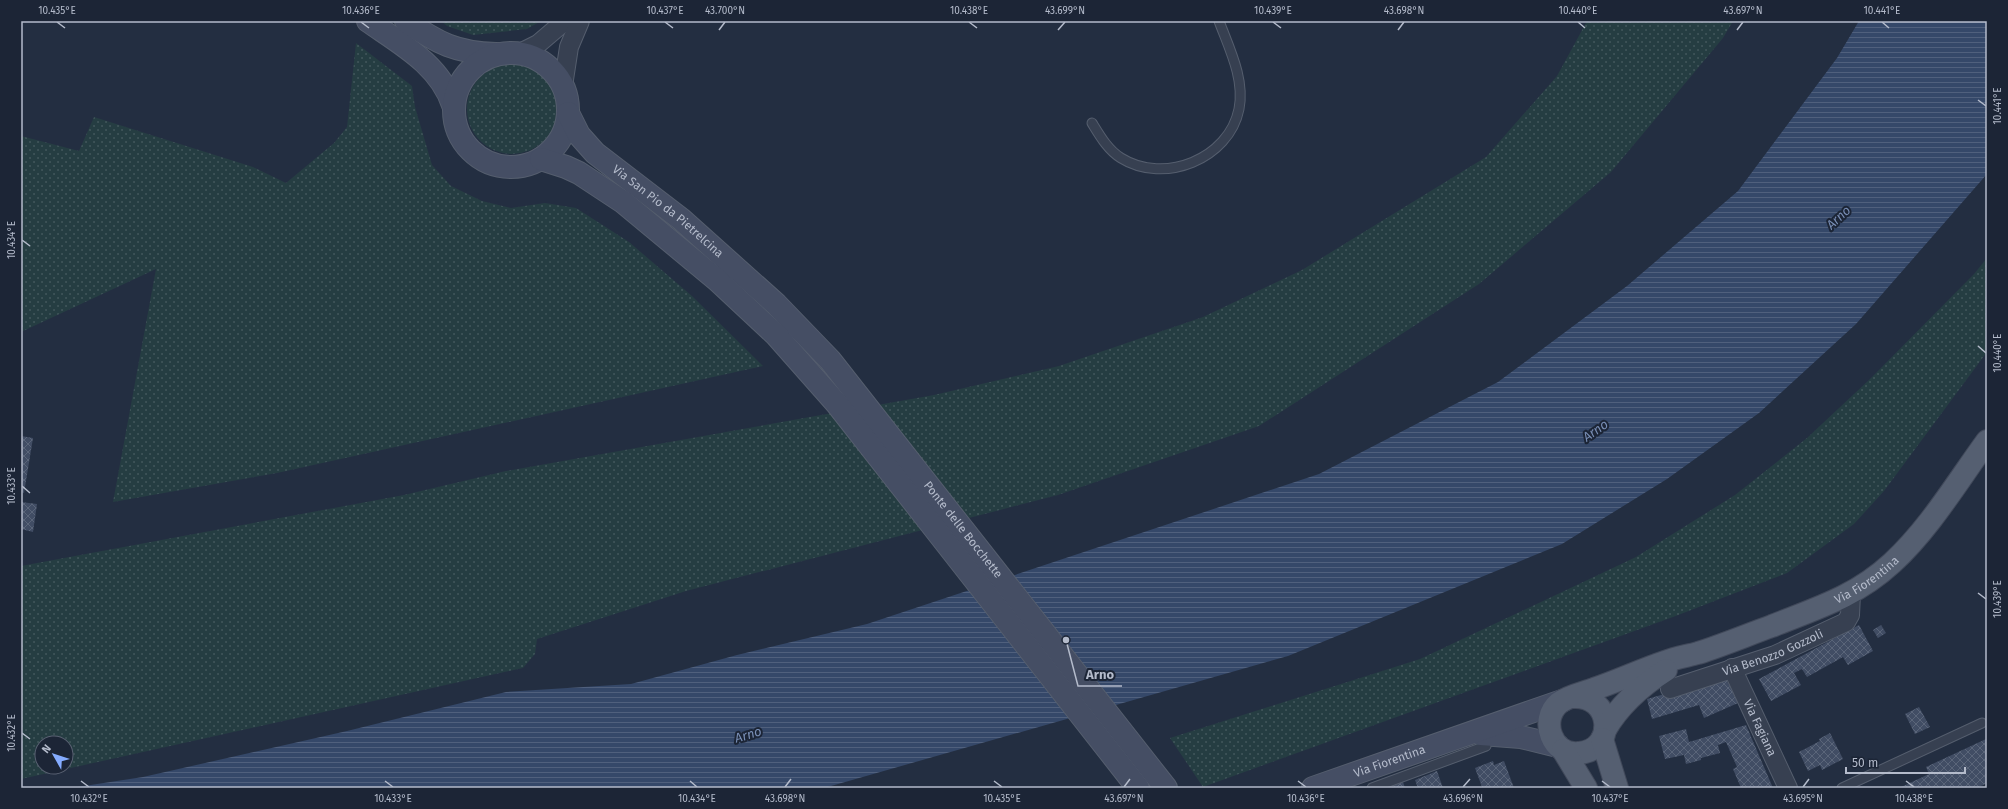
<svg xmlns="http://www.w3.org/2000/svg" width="2008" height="809" viewBox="0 0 2008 809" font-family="'Fira Sans',sans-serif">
  <defs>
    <pattern id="grass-dots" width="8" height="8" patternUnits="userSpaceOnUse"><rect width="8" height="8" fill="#253d42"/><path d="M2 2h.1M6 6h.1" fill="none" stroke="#42575c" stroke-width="1.8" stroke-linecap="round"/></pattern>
    <pattern id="water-rules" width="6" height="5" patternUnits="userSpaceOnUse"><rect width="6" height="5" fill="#354869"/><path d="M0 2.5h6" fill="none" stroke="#50607d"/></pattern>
    <pattern id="building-cross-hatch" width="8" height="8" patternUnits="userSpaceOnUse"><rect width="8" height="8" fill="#414d64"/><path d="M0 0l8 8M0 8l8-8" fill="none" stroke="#5a6579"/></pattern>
  </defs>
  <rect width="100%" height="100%" fill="#232e41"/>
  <g fill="url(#grass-dots)" fill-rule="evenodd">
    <polygon points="441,21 541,21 527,29 473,35 447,26"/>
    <path d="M 1587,21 L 1733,21 L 1723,38 L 1611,172 L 1479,284 L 1259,426 L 1058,495 L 686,591 L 537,639 L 535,654 L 523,668 L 21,779 L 21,566 L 404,495 L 506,471 L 934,395 L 1059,366 L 1203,317 L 1302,270 L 1486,157 L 1557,76 ZM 42,743 L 66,743 L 66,767 L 42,767 Z"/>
    <polygon points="356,43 412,86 415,107 432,165 451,186 482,201 511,208 545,203 576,208 629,242 692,296 763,366 277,473 113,502 156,269 21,332 21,136 79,151 94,117 253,167 286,183 334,143 347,127"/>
    <circle cx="512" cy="109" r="45"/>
    <polygon points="1987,258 1987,352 1884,491 1854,524 1787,573 1673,617 1203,787 1170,738 1420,659 1636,557 1735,495 1807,438 1870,379 1974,274"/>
  </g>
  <polygon fill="url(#water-rules)" points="1859,21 1987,21 1987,174 1856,324 1759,413 1667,479 1562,544 1288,656 824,788 71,788 143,777 347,731 506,692 631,684 737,655 867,624 1319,474 1498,382 1627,286 1738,191 1837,58"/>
  <g fill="url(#building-cross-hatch)">
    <polygon points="21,436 33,438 24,493 21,492"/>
    <polygon points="21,502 37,504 33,532 21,529"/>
    <polygon points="1859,625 1873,651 1848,665 1843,657 1807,677 1802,669 1794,673 1801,685 1771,701 1759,679"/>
    <polygon points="1881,625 1886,633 1878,638 1873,630"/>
    <polygon points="1725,677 1738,703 1704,718 1699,705 1652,719 1647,699"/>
    <polygon points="1919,707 1930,727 1915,734 1905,714"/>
    <polygon points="1746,725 1773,788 1741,788 1733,769 1737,767 1726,742 1718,745 1720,753 1701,758 1701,760 1686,764 1684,755 1665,759 1659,736 1686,729 1689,742"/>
    <polygon points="1830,733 1843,759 1822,770 1820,765 1808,771 1799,752 1820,741 1819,739"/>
    <polygon points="1986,739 1987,783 1977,788 1899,788 1929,774 1926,767"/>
    <polygon points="1493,761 1494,765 1504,761 1514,788 1482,787 1475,768"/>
    <polygon points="1437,771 1443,788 1418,788 1415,780"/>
    <polygon points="1403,782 1405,788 1388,788"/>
  </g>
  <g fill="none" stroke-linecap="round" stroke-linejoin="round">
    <defs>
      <g id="service">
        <path d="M 1092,123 C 1100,136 1108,150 1121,158 C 1164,185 1229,159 1239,109 C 1245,79 1229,48 1219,21"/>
        <polyline points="1372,788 1486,746"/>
        <polyline points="1842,788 1982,723"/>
      </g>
      <g id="minor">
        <polyline points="520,53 538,44 565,21"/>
        <polyline points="563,86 569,47 580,21"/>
        <path id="s1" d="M 1732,668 L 1788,788"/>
        <path id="s2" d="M 1670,689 L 1775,655 L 1846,622 L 1850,615 L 1851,594"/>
      </g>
      <g id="secondary">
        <path d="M 368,21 C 401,44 440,65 453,105"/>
        <path d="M 406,21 C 437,43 457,53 496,54"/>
        <circle cx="511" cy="110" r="57"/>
        <path id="s3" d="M 568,113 L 579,135 L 595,153 L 681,219 L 776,304 L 830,360 L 1166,788"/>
        <polyline points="541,159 566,167 579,173 623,202 717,280 776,335 837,404 1138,788"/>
        <polyline points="1481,734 1521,737 1558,746"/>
        <path id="s4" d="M 1313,788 L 1562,701"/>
      </g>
      <g id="primary">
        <path id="s5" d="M 1572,697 C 1613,694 1617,750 1579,753 C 1552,756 1539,720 1559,703 C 1568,696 1583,693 1594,689 C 1618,681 1641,670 1665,662 C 1675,658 1687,656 1698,653 C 1723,645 1747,635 1772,626 C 1817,608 1855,597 1892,563 C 1930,528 1957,482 1987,441"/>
        <path d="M 1605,730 C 1620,704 1641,686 1666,670"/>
        <polyline points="1602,739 1617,788"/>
        <polyline points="1563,750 1586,788"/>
      </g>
    </defs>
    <use href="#service" stroke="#555e6e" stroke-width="11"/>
    <use href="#minor" stroke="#555e6e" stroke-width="20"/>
    <use href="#secondary" stroke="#555e6e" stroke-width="24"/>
    <use href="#primary" stroke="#41495a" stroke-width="24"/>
    <use href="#service" stroke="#374051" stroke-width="9"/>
    <use href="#minor" stroke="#374051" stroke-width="18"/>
    <use href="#secondary" stroke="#454e64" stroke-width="22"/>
    <use href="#primary" stroke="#555f71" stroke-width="22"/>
  </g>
  <path fill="none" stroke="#b4bbcb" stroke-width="1.5" d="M 57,22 L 65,28M 361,22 L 369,28M 665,22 L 673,28M 969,22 L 977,28M 1273,22 L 1281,28M 1578,22 L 1585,28M 1882,22 L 1889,28M 719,30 L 725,22M 1058,30 L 1065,22M 1398,30 L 1404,22M 1737,30 L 1743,22M 1978,100 L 1986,106M 22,240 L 30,246M 1978,346 L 1986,353M 22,486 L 30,493M 1978,593 L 1986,599M 22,733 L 30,739M 81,781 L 89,787M 385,781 L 393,787M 690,781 L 697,787M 994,781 L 1002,787M 1298,781 L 1306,787M 1602,781 L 1610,787M 1906,781 L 1914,787M 785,787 L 791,779M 1124,787 L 1130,779M 1463,787 L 1470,779M 1803,787 L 1809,779"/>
  <g text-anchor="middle" stroke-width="4" stroke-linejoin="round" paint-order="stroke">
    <g font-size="12" fill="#b4bbcb" stroke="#1c2536">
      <text dy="4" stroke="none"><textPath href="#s3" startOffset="142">Via San Pio da Pietrelcina</textPath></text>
      <text dy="4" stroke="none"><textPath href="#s3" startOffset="578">Ponte delle Bocchette</textPath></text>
      <text dy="4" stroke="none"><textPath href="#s5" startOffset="495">Via Fiorentina</textPath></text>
      <text dy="4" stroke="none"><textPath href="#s2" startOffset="109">Via Benozzo Gozzoli</textPath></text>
      <text dy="4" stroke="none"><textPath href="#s1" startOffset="66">Via Fagiana</textPath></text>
      <text dy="4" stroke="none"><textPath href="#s4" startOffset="81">Via Fiorentina</textPath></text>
    </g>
    <g font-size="13" font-style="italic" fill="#798eb5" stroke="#1c2536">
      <text transform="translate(1838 217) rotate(-43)" y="5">Arno</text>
      <text transform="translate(1595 430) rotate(-35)" y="5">Arno</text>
      <text transform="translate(748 734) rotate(-17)" y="5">Arno</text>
    </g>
  </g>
  <path fill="none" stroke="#b4bbcb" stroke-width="1.5" d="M1066 640L1078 686H1122"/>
  <circle fill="#b4bbcb" stroke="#1c2536" stroke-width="1.5" cx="1066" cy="640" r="4"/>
  <g font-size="13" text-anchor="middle" font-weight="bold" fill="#b4bbcb" stroke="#1c2536" stroke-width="4" stroke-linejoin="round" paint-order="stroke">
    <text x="1100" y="679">Arno</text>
  </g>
  <rect width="2008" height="809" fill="none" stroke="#1c2536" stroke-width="44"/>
  <g transform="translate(54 755) rotate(309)"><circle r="19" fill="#1c2536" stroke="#596172"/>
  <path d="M0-3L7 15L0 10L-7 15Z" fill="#85acff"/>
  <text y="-6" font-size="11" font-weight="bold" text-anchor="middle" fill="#b4bbcb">N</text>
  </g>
  <path d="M1846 767v6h119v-6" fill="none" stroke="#b4bbcb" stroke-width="2"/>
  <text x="1852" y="767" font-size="12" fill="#b4bbcb" stroke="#1c2536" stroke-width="3" paint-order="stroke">50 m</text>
  <rect x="22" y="22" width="1964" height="765" fill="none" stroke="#b4bbcb" stroke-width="1.5"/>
  <g font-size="10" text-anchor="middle" fill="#b4bbcb">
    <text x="57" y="14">10.435°E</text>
    <text x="361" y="14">10.436°E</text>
    <text x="665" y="14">10.437°E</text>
    <text x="725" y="14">43.700°N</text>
    <text x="969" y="14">10.438°E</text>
    <text x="1065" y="14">43.699°N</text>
    <text x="1273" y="14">10.439°E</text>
    <text x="1404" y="14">43.698°N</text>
    <text x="1578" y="14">10.440°E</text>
    <text x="1743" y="14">43.697°N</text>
    <text x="1882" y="14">10.441°E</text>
    <text transform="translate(1997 106) rotate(-90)" y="4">10.441°E</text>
    <text transform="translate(11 240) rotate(-90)" y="4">10.434°E</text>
    <text transform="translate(1997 353) rotate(-90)" y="4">10.440°E</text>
    <text transform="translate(11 486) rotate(-90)" y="4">10.433°E</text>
    <text transform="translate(1997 599) rotate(-90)" y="4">10.439°E</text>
    <text transform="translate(11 733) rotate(-90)" y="4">10.432°E</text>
    <text x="89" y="802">10.432°E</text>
    <text x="393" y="802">10.433°E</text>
    <text x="697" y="802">10.434°E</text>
    <text x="785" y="802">43.698°N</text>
    <text x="1002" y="802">10.435°E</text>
    <text x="1124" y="802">43.697°N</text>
    <text x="1306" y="802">10.436°E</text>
    <text x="1463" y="802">43.696°N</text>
    <text x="1610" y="802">10.437°E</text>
    <text x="1803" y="802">43.695°N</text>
    <text x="1914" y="802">10.438°E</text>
  </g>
</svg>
